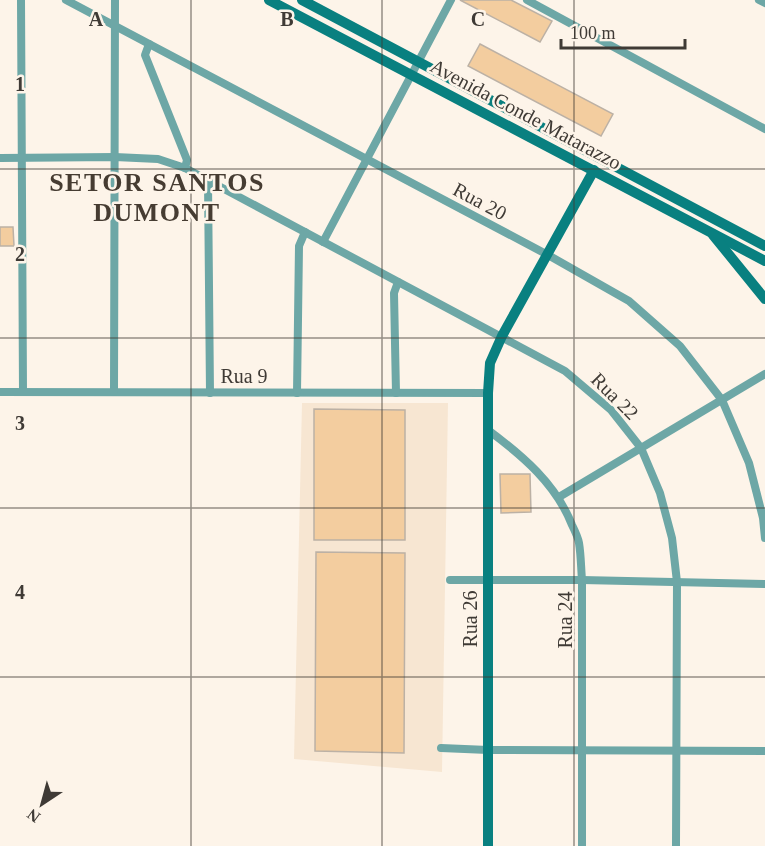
<svg xmlns="http://www.w3.org/2000/svg" width="765" height="846" viewBox="0 0 765 846" font-family="Georgia,serif">
  <rect width="100%" height="100%" fill="#fdf4e9"/>
  <polygon fill="#f7e6d2" points="302,403 448,403 442,772 294,759"/>
  <g fill="#f3cd9f" stroke="#bcb1a5" stroke-width="1.5">
    <polygon points="460,0 511,0 552,21 540,42"/>
    <polygon points="480,44 613,114 601,136 468,66"/>
    <polygon points="0,227 13,227 14,246 0,246"/>
    <polygon points="314,409 405,410 405,540 314,540"/>
    <polygon points="500,474 530,474 531,512 501,513"/>
    <polygon points="316,552 405,553 404,753 315,751"/>
  </g>
  <g fill="none" stroke-linecap="round" stroke-linejoin="round">
    <g stroke="#6da7a6" stroke-width="8">
      <polyline points="21,0 23,392"/>
      <polyline points="66,0 548,255 629,301 680,346 722,400 749,463 763,518 765,538"/>
      <polyline points="527,0 765,129"/>
      <polyline points="759,0 765,3"/>
      <polyline points="149,44 145,55 187,160 185,168"/>
      <polyline points="0,158 115,157 158,159 185,168 565,371 611,410 641,448 660,493 672,538 677,582 676,846"/>
      <polyline points="208,181 210,393"/>
      <polyline points="323,242 451,0"/>
      <polyline points="0,392 488,393"/>
      <polyline points="114,392 115,0"/>
      <polyline points="297,393 299,246 305,232"/>
      <polyline points="396,393 394,293 398,282"/>
      <path d="M 488,430 C 523,456 556,484 572,525 C 575,531 578,537 579,543 C 581,555 581,568 582,580 L 582,846"/>
      <polyline points="559,497 765,374"/>
      <polyline points="450,580 582,580 765,584"/>
      <polyline points="441,748 488,750 765,751"/>
    </g>
    <g stroke="#098080" stroke-width="10">
      <polyline points="269,0 765,261"/>
      <polyline points="302,0 765,246"/>
      <polyline points="713,235 765,299"/>
      <polyline points="488,846 488,393 490,363 502,336 594,170"/>
    </g>
  </g>
  <path fill="none" stroke="#3f3a35" stroke-width="1.5" stroke-opacity="0.55" d="M 191,0 L 191,846M 382,0 L 382,846M 574,0 L 574,846M 0,169 L 765,169M 0,338 L 765,338M 0,508 L 765,508M 0,677 L 765,677"/>
  <g text-anchor="middle" stroke-width="5" stroke-linejoin="round" paint-order="stroke">
    <g font-size="20" fill="#3f3a35" stroke="#fdf4e9">
      <text transform="translate(526 114) rotate(28)" y="7">Avenida Conde Matarazzo</text>
      <text transform="translate(480 201) rotate(28)" y="7">Rua 20</text>
      <text x="244" y="383">Rua 9</text>
      <text transform="translate(615 396) rotate(45)" y="7">Rua 22</text>
      <text transform="translate(470 619) rotate(-90)" y="7">Rua 26</text>
      <text transform="translate(565 620) rotate(-90)" y="7">Rua 24</text>
    </g>
    <g font-size="26" font-weight="bold" letter-spacing="1.5" fill="#463c32" stroke="#fdf4e9">
      <text x="157" y="191">SETOR SANTOS<tspan x="157" dy="30">DUMONT</tspan></text>
    </g>
  </g>
  <g font-size="20" text-anchor="middle" font-weight="bold" fill="#3f3a35" stroke="#fdf4e9" stroke-width="5" stroke-linejoin="round" paint-order="stroke">
    <text x="96" y="26">A</text>
    <text x="287" y="26">B</text>
    <text x="478" y="26">C</text>
    <text x="20" y="91">1</text>
    <text x="20" y="261">2</text>
    <text x="20" y="430">3</text>
    <text x="20" y="599">4</text>
  </g>
  <g transform="translate(42 804) rotate(216)" stroke="#fdf4e9" stroke-width="4.5" paint-order="stroke">
  <path d="M0-4.5L10 22L0 15L-10 22Z" fill="#3f3a35"/>
  <text y="-9" font-size="16" font-weight="bold" text-anchor="middle" fill="#3f3a35">N</text>
  </g>
  <path d="M561 39v9h124v-9" fill="none" stroke="#3f3a35" stroke-width="3"/>
  <text x="570" y="39" font-size="18" fill="#3f3a35" stroke="#fdf4e9" stroke-width="4.5" paint-order="stroke">100 m</text>
</svg>
